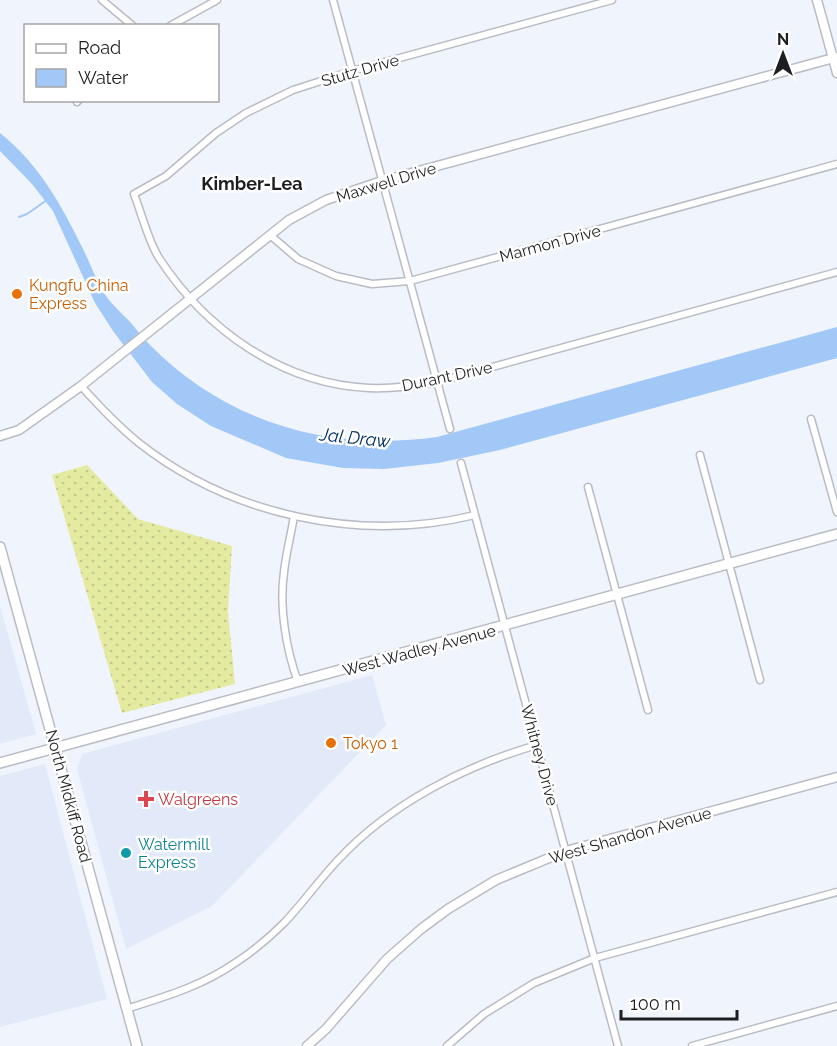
<svg xmlns="http://www.w3.org/2000/svg" width="837" height="1046" viewBox="0 0 837 1046" font-family="Raleway,sans-serif">
  <defs>
    <pattern id="grass-dots" width="8" height="8" patternUnits="userSpaceOnUse" patternTransform="scale(1.5)"><rect width="8" height="8" fill="#e4eba0"/><path d="M2 2h.1M6 6h.1" fill="none" stroke="#c3c98a" stroke-width="1.8" stroke-linecap="round"/></pattern>
  </defs>
  <rect width="100%" height="100%" fill="#f0f4fd"/>
  <g fill="#e2e9f8">
    <polygon points="0,606 36,734 0,744"/>
    <polygon points="372,675 386,725 212,906 126,949 77,769 82,754"/>
    <polygon points="45,764 107,999 0,1027 0,776"/>
  </g>
  <polygon fill="url(#grass-dots)" points="87,465 138,519 232,546 228,612 235,684 122,713 52,475"/>
  <path fill="#a2c8f7" d="M 0,133 C 40,165 62,206 84,251 C 91,265 97,283 106,296 C 113,306 123,314 131,323 C 137,330 142,337 149,344 C 226,423 330,452 437,437 L 837,327 L 837,358 L 500,450 L 438,463 L 384,469 L 343,468 L 286,458 L 211,426 L 177,404 L 152,382 L 113,331 L 95,303 L 53,211 L 32,184 L 0,151 Z"/>
  <g fill="none" stroke-linecap="round" stroke-linejoin="round">
    <polyline stroke="#a2c8f7" stroke-width="2" points="19,217 27,214 47,200"/>
    <defs>
      <g id="minor">
        <polyline points="102,0 133,26"/>
        <polyline points="333,0 450,429"/>
        <path d="M 612,0 L 352,71 L 293,90 L 246,113 L 216,133 L 166,176 L 134,194 C 141,212 149,243 159,258 C 206,330 282,384 369,388 C 393,389 415,386 438,382 L 837,272"/>
        <polyline points="170,26 217,0"/>
        <polyline points="77,102 79,100"/>
        <polyline points="270,235 298,259 336,276 372,284 410,281 837,164"/>
        <path d="M 81,386 C 99,406 118,426 139,443 C 232,516 360,543 475,515"/>
        <polyline points="811,419 837,512"/>
        <polyline points="700,455 760,680"/>
        <polyline points="461,463 618,1046"/>
        <polyline points="588,487 648,710"/>
        <path d="M 294,516 C 291,535 286,553 284,572 C 279,607 286,649 298,682"/>
        <path d="M 126,1009 C 164,997 202,986 235,963 C 252,952 270,937 284,923 C 303,903 319,880 338,860 C 390,804 464,766 537,745"/>
        <polyline points="447,1046 484,1014 534,983 595,958 837,892"/>
        <polyline points="692,1046 837,1006"/>
      </g>
      <g id="tertiary">
        <polyline points="817,0 837,73"/>
        <polyline points="0,436 19,430 81,386 289,220 326,200 382,181 837,57"/>
        <polyline points="307,1046 326,1029 387,959 421,929 448,909 496,880 566,851 837,777"/>
      </g>
      <g id="secondary">
        <polyline points="0,547 137,1046"/>
        <polyline points="0,763 837,534"/>
      </g>
    </defs>
    <use href="#minor" stroke="#b9bcc5" stroke-width="9"/>
    <use href="#tertiary" stroke="#b9bcc5" stroke-width="11"/>
    <use href="#secondary" stroke="#b9bcc5" stroke-width="12"/>
    <use href="#minor" stroke="#fff" stroke-width="6"/>
    <use href="#tertiary" stroke="#fff" stroke-width="8"/>
    <use href="#secondary" stroke="#fff" stroke-width="9"/>
  </g>
  <g fill="#e8710a" stroke="#fff" stroke-width="2">
    <circle cx="17" cy="294" r="6"/>
    <circle cx="331" cy="743" r="6"/>
  </g>
  <path fill="#e0444e" stroke="#fff" stroke-width="2" d="M143 790h6v6h6v6h-6v6h-6v-6h-6v-6h6z"/>
  <circle fill="#0f9aa8" stroke="#fff" stroke-width="2" cx="126" cy="853" r="6"/>
  <g text-anchor="middle" stroke-width="5" stroke-linejoin="round" paint-order="stroke">
    <g font-size="16" fill="#1d1e21" stroke="#fff">
      <text transform="translate(360 70) rotate(-16)" y="6">Stutz Drive</text>
      <text transform="translate(386 182) rotate(-17)" y="6">Maxwell Drive</text>
      <text transform="translate(550 243) rotate(-15)" y="6">Marmon Drive</text>
      <text transform="translate(447 376) rotate(-12)" y="6">Durant Drive</text>
      <text transform="translate(419 650) rotate(-15)" y="6">West Wadley Avenue</text>
      <text transform="translate(540 755) rotate(75)" y="6">Whitney Drive</text>
      <text transform="translate(69 796) rotate(75)" y="6">North Midkiff Road</text>
      <text transform="translate(630 835) rotate(-16)" y="6">West Shandon Avenue</text>
    </g>
    <g font-size="16" fill="#c56008" stroke="#fff" text-anchor="start">
      <text x="29" y="291">Kungfu China<tspan x="29" dy="18">Express</tspan></text>
      <text x="343" y="749">Tokyo 1</text>
    </g>
    <g font-size="16" fill="#be3a42" stroke="#fff" text-anchor="start">
      <text x="158" y="805">Walgreens</text>
    </g>
    <g font-size="16" fill="#0d838f" stroke="#fff" text-anchor="start">
      <text x="138" y="850">Watermill<tspan x="138" dy="18">Express</tspan></text>
    </g>
    <g font-size="18" font-weight="bold" fill="#1d1e21" stroke="#fff">
      <text x="252" y="190">Kimber-Lea</text>
    </g>
    <g font-size="18" font-style="italic" fill="#013165" stroke="#fff">
      <text transform="translate(355 438) rotate(6)" y="6">Jal Draw</text>
    </g>
  </g>
  <rect x="24" y="24" width="195" height="78" fill="#ffffff" stroke="#a5a5a6" stroke-width="1.5"/>
  <rect x="36" y="44" width="30" height="9" fill="#ffffff" stroke="#a5a5a6" stroke-width="1.5"/>
  <text x="78" y="54" font-size="18" fill="#1d1e21">Road</text>
  <rect x="36" y="69" width="30" height="18" fill="#a2c8f7" stroke="#a5a5a6" stroke-width="1.5"/>
  <text x="78" y="84" font-size="18" fill="#1d1e21">Water</text>
  <g transform="translate(783 54)" stroke="#ffffff" stroke-width="4.5" paint-order="stroke">
  <path d="M0-4.5L10 22L0 15L-10 22Z" fill="#1d1e21"/>
  <text y="-9" font-size="16" font-weight="bold" text-anchor="middle" fill="#1d1e21">N</text>
  </g>
  <path d="M621 1010v9h116v-9" fill="none" stroke="#1d1e21" stroke-width="3"/>
  <text x="630" y="1010" font-size="18" fill="#1d1e21" stroke="#ffffff" stroke-width="4.5" paint-order="stroke">100 m</text>
</svg>
